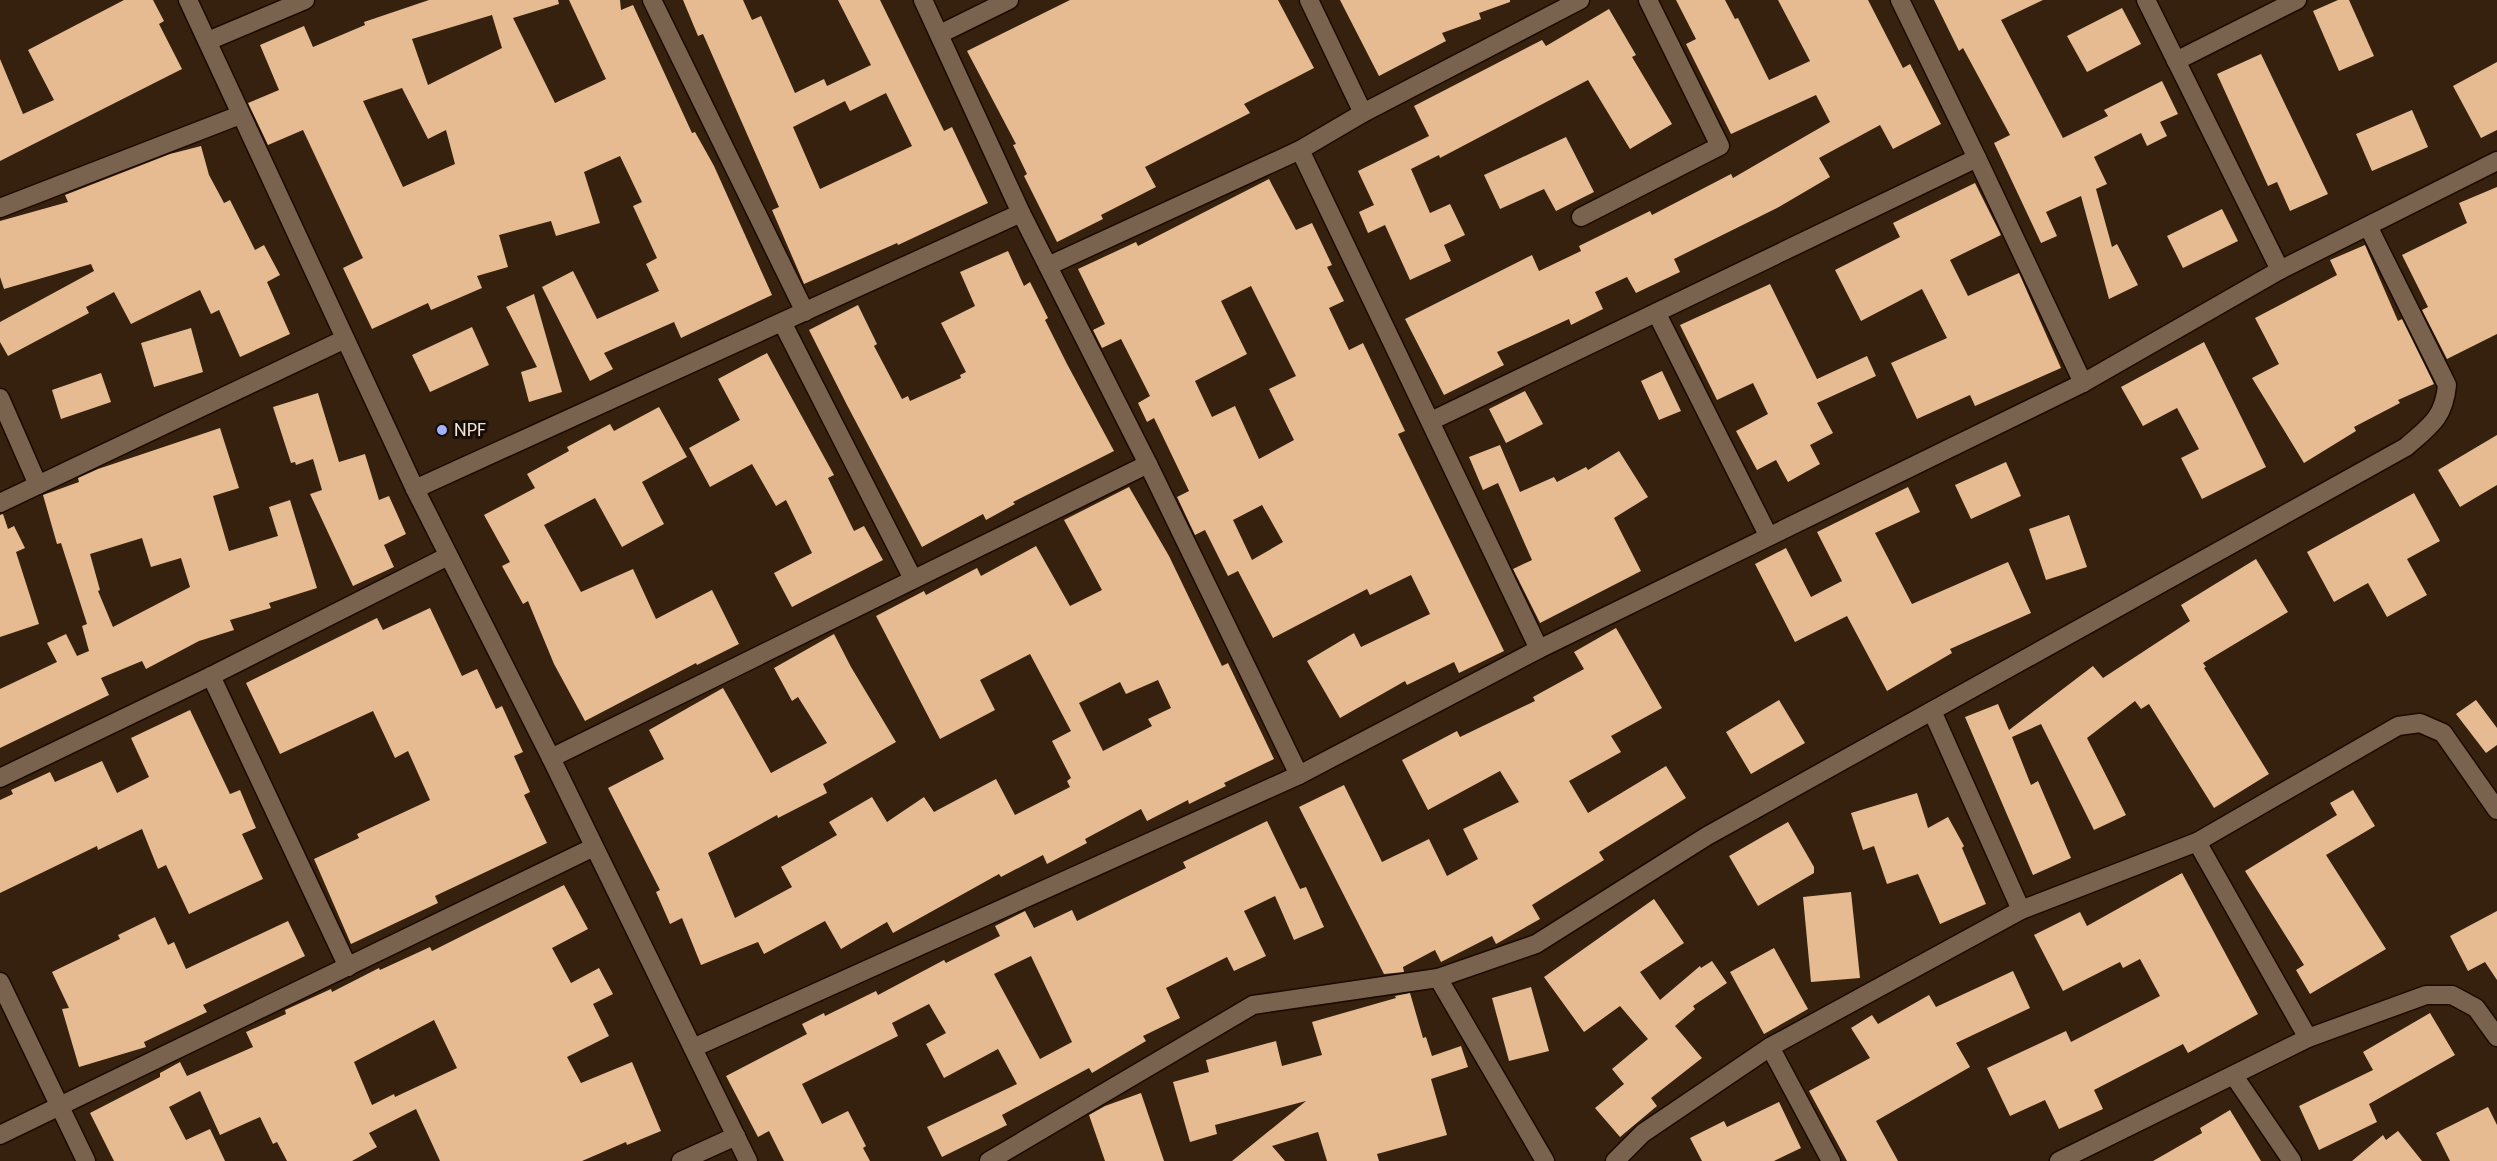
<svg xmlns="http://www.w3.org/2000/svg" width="2497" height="1161" viewBox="0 0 2497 1161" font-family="Poppins,sans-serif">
  <rect width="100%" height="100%" fill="#35210d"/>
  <g fill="#e7bb92" fill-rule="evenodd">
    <polygon points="124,0 153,0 164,21 159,24 182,69 0,161 0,59 23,114 54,100 28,50"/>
    <path d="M 429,0 L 558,0 L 559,4 L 513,18 L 555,103 L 606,79 L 569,0 L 620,0 L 621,10 L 633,5 L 692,133 L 695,132 L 714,166 L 772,295 L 681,338 L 674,322 L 604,353 L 613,369 L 590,381 L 542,287 L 573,271 L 597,319 L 659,291 L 646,264 L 657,258 L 633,206 L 642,202 L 620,156 L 584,172 L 600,223 L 556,236 L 551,221 L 499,235 L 508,267 L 477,276 L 482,288 L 431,310 L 428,303 L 372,329 L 343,268 L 363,258 L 303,130 L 268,145 L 248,103 L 279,90 L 260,45 L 304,26 L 313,47 L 365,25 L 364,22 ZM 492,15 L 502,48 L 428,85 L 412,39 ZM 402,88 L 428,139 L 446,130 L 455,164 L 403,187 L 363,101 Z"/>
    <path d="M 683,0 L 743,0 L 752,20 L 761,16 L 795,93 L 824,79 L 827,86 L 871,65 L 838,0 L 880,0 L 944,131 L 952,127 L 988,203 L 898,245 L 897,243 L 804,284 L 772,210 L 779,207 L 703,34 L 698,36 ZM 886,93 L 912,146 L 820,189 L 793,127 L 845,101 L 850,111 Z"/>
    <polygon points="1070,0 1278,0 1314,68 1244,104 1250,113 1145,167 1156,187 1101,215 1103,219 1057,242 1024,176 1027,174 1013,145 1016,144 967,51"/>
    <polygon points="1340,0 1510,0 1510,2 1479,13 1481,19 1442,33 1446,41 1379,76"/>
    <polygon points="1676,0 1725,0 1735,19 1738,18 1769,80 1810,61 1778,0 1868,0 1903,68 1910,64 1941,124 1893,149 1880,125 1819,158 1830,177 1777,208 1674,259 1680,272 1636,293 1627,277 1595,292 1603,309 1571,325 1569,319 1497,352 1504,365 1444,395 1405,319 1532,255 1539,271 1581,251 1579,246 1650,211 1652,215 1731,174 1733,178 1830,122 1816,95 1731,134 1686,44 1696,39"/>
    <polygon points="1934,0 2043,0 2001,20 2063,138 2108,116 2104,110 2162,81 2178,114 2160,122 2167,136 2147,146 2141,133 2094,157 2107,184 2096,189 2112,247 2117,244 2138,285 2109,299 2081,196 2046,212 2057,236 2041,243 1994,143 2010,135 1963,48 1959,51"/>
    <polygon points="2338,0 2349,0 2374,56 2339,71 2313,11"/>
    <polygon points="2122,8 2141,44 2087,72 2067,36"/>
    <polygon points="1609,9 1636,55 1632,57 1672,124 1630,149 1588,80 1440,158 1439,155 1411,169 1430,213 1450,204 1465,235 1444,245 1451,261 1410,280 1385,225 1368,233 1359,212 1374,205 1358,171 1429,136 1414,106 1542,40 1546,46"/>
    <polygon points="2261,54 2328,194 2290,211 2277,182 2268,186 2217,74"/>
    <polygon points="2497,62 2497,130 2481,138 2453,86"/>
    <polygon points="2412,110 2428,147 2372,171 2356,134"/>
    <polygon points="1566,137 1594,192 1556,211 1544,189 1500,209 1484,175"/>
    <polygon points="201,146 209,175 224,203 230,200 255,250 264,245 280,275 267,282 290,334 240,357 219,310 211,314 200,290 131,324 114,292 86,307 89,313 8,356 0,342 0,322 94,271 91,264 4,289 0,277 0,221 68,202 65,195 170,154"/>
    <path d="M 1269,179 L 1296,230 L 1312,223 L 1332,265 L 1327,267 L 1344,301 L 1329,308 L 1349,350 L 1363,343 L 1405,431 L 1398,434 L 1504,651 L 1459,673 L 1454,662 L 1407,685 L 1405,681 L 1340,718 L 1307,661 L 1354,633 L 1361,647 L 1430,614 L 1411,575 L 1370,595 L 1367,589 L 1273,638 L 1238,571 L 1228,576 L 1205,530 L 1195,535 L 1177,497 L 1189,491 L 1154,418 L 1147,422 L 1138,403 L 1150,396 L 1121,339 L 1102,348 L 1093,330 L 1105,324 L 1078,269 L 1136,242 L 1138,246 ZM 1251,286 L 1296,376 L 1269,389 L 1294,440 L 1259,459 L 1235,406 L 1212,417 L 1195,381 L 1247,354 L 1221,301 ZM 1262,505 L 1283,542 L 1252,560 L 1233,520 Z"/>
    <polygon points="1975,183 2001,235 1950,260 1968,296 2019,273 2061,368 1975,406 1970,395 1917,419 1891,363 1947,338 1922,289 1861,321 1835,270 1900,237 1893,223"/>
    <polygon points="2497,187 2497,334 2447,359 2422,310 2428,307 2402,255 2467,223 2459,203"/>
    <polygon points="2222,209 2238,241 2183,268 2167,236"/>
    <polygon points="2365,245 2398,321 2402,319 2434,384 2398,400 2400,403 2354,427 2356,431 2304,463 2252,378 2279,364 2255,318 2337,275 2330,260"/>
    <polygon points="1008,251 1024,286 1030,282 1048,318 1045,320 1067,364 1114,451 1013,502 1015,504 986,520 983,514 922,547 847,405 809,330 858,305 877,344 874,346 902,399 908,396 910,401 961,378 960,375 966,372 941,323 975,306 960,272"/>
    <polygon points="1770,284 1817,379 1867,356 1876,376 1817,403 1833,433 1810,445 1820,464 1788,482 1776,460 1757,470 1736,431 1768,414 1753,383 1717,400 1680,325"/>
    <polygon points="534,294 562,392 529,402 521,372 537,367 506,307"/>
    <polygon points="472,327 489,365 430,392 412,355"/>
    <polygon points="191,328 203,372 154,387 141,343"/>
    <polygon points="2204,342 2266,467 2202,499 2181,458 2199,449 2177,408 2143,426 2121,387"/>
    <polygon points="767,353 834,475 828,478 854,531 864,526 883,560 792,607 774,573 812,553 786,500 776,506 752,464 710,487 689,448 740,420 718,379"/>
    <polygon points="1662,371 1681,411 1659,420 1641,381"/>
    <polygon points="101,373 111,402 61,419 52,390"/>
    <polygon points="1525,391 1543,424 1506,443 1489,409"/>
    <polygon points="318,393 339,462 365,454 379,500 389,496 406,534 384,545 394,567 353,586 310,494 322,490 313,459 296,465 295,462 291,463 273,407"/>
    <polygon points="659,407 687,457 642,482 664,524 622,547 595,498 544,525 581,592 633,569 656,619 712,590 739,644 697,665 696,663 585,721 554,664 528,601 523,604 502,566 510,562 484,515 535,488 527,474 569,451 567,447 610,424 614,431"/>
    <path d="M 220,428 L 239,488 L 213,496 L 229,551 L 278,536 L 269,507 L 290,500 L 317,588 L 269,603 L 271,608 L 230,620 L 234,630 L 199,641 L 146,669 L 142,661 L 101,678 L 109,695 L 0,748 L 0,689 L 57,662 L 47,643 L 66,634 L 77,656 L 89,651 L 82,626 L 87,624 L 61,543 L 57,544 L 43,495 L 79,482 L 78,478 L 98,469 ZM 142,538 L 151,567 L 181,558 L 190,587 L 113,627 L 98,591 L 100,590 L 90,554 Z"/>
    <polygon points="2497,435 2497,485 2460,507 2438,470"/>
    <polygon points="1500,445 1520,492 1554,477 1557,482 1586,467 1588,470 1619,451 1648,497 1614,518 1641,571 1540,623 1513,569 1532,560 1498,483 1483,490 1469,457"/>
    <polygon points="2006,462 2021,496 1971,519 1955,485"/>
    <path d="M 1129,487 L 1169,556 L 1222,666 L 1228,663 L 1274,759 L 1224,783 L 1226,786 L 1189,804 L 1188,800 L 1147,821 L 1141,809 L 1085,839 L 1087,843 L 1047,864 L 1043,855 L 1001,877 L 999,874 L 893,933 L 887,922 L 841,949 L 825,921 L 764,954 L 758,942 L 701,965 L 682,918 L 670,924 L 656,892 L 660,890 L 608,788 L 664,759 L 649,730 L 723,688 L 771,773 L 827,743 L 798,697 L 792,701 L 774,668 L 834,634 L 851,667 L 896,742 L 823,784 L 827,793 L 778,818 L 777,815 L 708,853 L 735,918 L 792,887 L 781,867 L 837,835 L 829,822 L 872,797 L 887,822 L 924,797 L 934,812 L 996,779 L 1015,815 L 1070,787 L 1067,781 L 1071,778 L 1052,741 L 1071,731 L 1030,654 L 980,680 L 995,710 L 940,739 L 876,616 L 924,591 L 926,595 L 977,568 L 981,576 L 1036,546 L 1070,606 L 1102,590 L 1064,520 ZM 1158,680 L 1171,708 L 1148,719 L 1152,726 L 1103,751 L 1079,703 L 1120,682 L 1126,694 Z"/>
    <polygon points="1908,487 1920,512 1875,533 1912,604 2008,562 2031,613 1950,649 1952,653 1887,691 1847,616 1795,642 1755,564 1786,548 1811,597 1842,581 1817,532"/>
    <polygon points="2414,493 2440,541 2407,559 2427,595 2387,617 2368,583 2334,602 2307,552"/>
    <polygon points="3,514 8,529 14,526 25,548 16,552 39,624 0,637 0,515"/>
    <polygon points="2069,515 2087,567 2046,580 2029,529"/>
    <polygon points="2256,559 2288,612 2203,663 2206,667 2204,668 2269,774 2214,808 2149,704 2141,709 2135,701 2087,738 2126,815 2094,830 2041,724 2012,737 2031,785 2038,781 2071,858 2033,875 1965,717 1998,704 2009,730 2093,666 2103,678 2190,621 2181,605"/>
    <polygon points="430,608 462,676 477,669 496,709 502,706 523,752 514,756 530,792 524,795 547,843 435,896 438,903 351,944 314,859 359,838 357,834 430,800 408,751 395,758 373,711 280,754 246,683 377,618 383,630"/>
    <polygon points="1616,628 1662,708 1611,736 1621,752 1569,781 1588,813 1666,766 1686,798 1599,852 1604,860 1532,905 1540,919 1496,944 1492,936 1441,962 1435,950 1403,967 1404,972 1384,974 1299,807 1344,785 1382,862 1429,839 1447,876 1478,859 1463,829 1519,802 1500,771 1428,810 1402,760 1457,731 1460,737 1535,701 1533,697 1584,669 1574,652"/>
    <polygon points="1779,700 1805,743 1751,774 1726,732"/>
    <polygon points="2476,700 2497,728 2497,745 2486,753 2456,714"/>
    <polygon points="190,710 230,794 240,790 256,828 242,834 263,879 189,914 166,865 158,869 142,829 98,850 97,846 0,893 0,800 13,794 11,790 50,772 55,782 102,761 117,793 149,777 131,738"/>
    <polygon points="2353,790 2375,826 2326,855 2386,949 2310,994 2296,970 2304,965 2245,871 2337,815 2330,803"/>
    <polygon points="1917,793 1928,828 1948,817 1964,846 1962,848 1986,904 1940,924 1918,874 1887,884 1874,846 1863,850 1851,813"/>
    <path d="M 1267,821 L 1300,889 L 1306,887 L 1324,927 L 1294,940 L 1275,896 L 1244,911 L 1266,956 L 1234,971 L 1227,957 L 1166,988 L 1180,1018 L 1143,1036 L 1146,1041 L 1092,1073 L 1089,1068 L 1002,1115 L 1007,1125 L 942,1157 L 927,1127 L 1017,1084 L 998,1049 L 944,1078 L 926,1044 L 946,1033 L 929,1004 L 892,1023 L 898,1036 L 802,1084 L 822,1124 L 848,1111 L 866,1146 L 863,1148 L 870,1161 L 784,1161 L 769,1131 L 758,1137 L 726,1076 L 807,1034 L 802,1024 L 824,1013 L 825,1016 L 876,991 L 878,995 L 944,960 L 946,963 L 1000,936 L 995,926 L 1025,911 L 1034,928 L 1072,910 L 1077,921 L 1186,868 L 1183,862 ZM 1031,956 L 1072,1042 L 1040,1059 L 994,974 Z"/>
    <polygon points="1788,822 1814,867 1814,873 1758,906 1729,856"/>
    <polygon points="2182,873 2258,1014 2188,1053 2183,1044 2094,1090 2103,1109 2059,1129 2045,1100 2010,1116 1987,1068 2066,1031 2071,1042 2160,996 2140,959 2123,968 2120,962 2063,991 2034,935 2080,912 2087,926"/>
    <path d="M 564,885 L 588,929 L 552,948 L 571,983 L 599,968 L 613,994 L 593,1004 L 609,1036 L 567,1057 L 581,1083 L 632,1062 L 661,1131 L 627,1145 L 626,1142 L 582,1161 L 440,1161 L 416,1109 L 369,1133 L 377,1147 L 352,1161 L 287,1161 L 277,1142 L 273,1144 L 260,1117 L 220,1135 L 200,1091 L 169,1107 L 186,1140 L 210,1129 L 225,1161 L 114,1161 L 90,1113 L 160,1077 L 160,1073 L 180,1062 L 187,1076 L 253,1047 L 246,1032 L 286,1014 L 285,1010 L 331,989 L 332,992 L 379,968 L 380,970 L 430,947 L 432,951 ZM 434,1020 L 457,1068 L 395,1097 L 394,1094 L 372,1105 L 354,1062 Z"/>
    <polygon points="1851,892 1860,978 1811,982 1803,897"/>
    <polygon points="1654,899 1684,943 1640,972 1660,1000 1700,966 1701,968 1712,961 1727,983 1693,1006 1695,1009 1675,1026 1702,1058 1651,1098 1657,1106 1620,1137 1595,1108 1624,1084 1612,1069 1648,1039 1620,1006 1584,1032 1544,977"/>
    <polygon points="2497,911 2497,980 2485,962 2468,971 2450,936"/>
    <polygon points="155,917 168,945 174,942 186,969 288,921 305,956 203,1005 207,1012 144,1042 146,1047 79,1067 62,1009 69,1008 52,972 120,939 118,935"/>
    <polygon points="1774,948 1808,1009 1764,1034 1730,972"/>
    <polygon points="2013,971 2030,1008 1956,1043 1970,1067 1876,1121 1898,1161 1847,1161 1809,1091 1870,1058 1851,1028 1872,1015 1878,1024 1929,995 1936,1007"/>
    <polygon points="1531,987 1549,1051 1509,1061 1492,998"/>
    <polygon points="1410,993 1423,1038 1426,1037 1432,1056 1461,1046 1468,1067 1431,1079 1447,1135 1377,1154 1379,1161 1327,1161 1318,1132 1272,1146 1285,1161 1232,1161 1306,1101 1215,1125 1217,1134 1190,1142 1173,1082 1209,1072 1206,1060 1276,1041 1282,1066 1322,1055 1312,1022 1396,998 1395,996"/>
    <polygon points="2430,1013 2455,1055 2369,1104 2377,1122 2319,1150 2299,1106 2373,1070 2363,1052"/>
    <polygon points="1141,1093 1164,1161 1105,1161 1089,1115 1105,1106"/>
    <polygon points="1779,1102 1801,1148 1774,1161 1702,1161 1690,1138 1724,1121 1727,1127"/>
    <polygon points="2488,1107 2497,1125 2497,1161 2450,1161 2436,1133"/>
    <polygon points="2230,1110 2261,1161 2153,1161 2202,1133 2200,1128"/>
    <polygon points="2398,1131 2422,1161 2352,1161 2383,1135 2386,1140"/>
  </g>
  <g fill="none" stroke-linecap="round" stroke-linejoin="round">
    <defs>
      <g id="minor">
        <polyline points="188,0 415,489 551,758 748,1161"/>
        <polyline points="652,0 805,312"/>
        <polyline points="923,0 1021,213 1148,464 1299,775"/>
        <polyline points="1309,0 1363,113"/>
        <polyline points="1900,0 1977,158 2083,383"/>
        <polyline points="2146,0 2280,270"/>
        <polyline points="940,34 1009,0"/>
        <polyline points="208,41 305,0"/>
        <polyline points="2176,61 2297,0"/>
        <polyline points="1300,150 1539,649"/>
        <polyline points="0,208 240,115"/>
        <polyline points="1581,217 1720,146 1648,0"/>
        <polyline points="1048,266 1300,150 1363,113 1580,0"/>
        <polyline points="1657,314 1768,535"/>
        <polyline points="782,322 913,579"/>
        <polyline points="0,398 38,485"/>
        <polyline points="1431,421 1977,158"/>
        <polyline points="415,489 1021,213"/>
        <polyline points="0,503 345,339"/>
        <polyline points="211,676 348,967"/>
        <polyline points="1932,711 2021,910"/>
        <polyline points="551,758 1148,464"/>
        <polyline points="0,778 211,676 448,556"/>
        <polyline points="2197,842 2308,1038"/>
        <polyline points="1438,978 1545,1161"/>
        <polyline points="0,982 86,1161"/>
        <polyline points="1770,1047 1831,1161"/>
        <polyline points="693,1048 1299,775 1539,649 2083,383 2280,270 2497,161"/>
        <polyline points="2234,1076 2292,1161"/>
        <polyline points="0,1135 594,847"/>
        <polyline points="681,1161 736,1136"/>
        <path d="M 989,1161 L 1253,1005 L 1438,978 L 1536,944 L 1707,836 L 2406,447 C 2430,426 2444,418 2447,385 L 2368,226"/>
        <polyline points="1615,1161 1643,1133 1770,1047 2021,910 2197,842 2398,726 2420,723 2443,733 2497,810"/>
        <polyline points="2059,1161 2308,1038 2426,995 2452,995 2476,1008 2497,1037"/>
      </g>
    </defs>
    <use href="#minor" stroke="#1c0a00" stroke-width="21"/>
    <use href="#minor" stroke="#7a634e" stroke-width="18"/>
  </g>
  <circle fill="#a3b2fd" stroke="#160d06" stroke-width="2" cx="442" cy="430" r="6"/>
  <g text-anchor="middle" stroke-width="6" stroke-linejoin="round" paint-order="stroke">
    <g font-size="18" fill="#f3e5d9" stroke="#160d06" text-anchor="start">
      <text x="454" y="436">NPF</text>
    </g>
  </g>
</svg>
